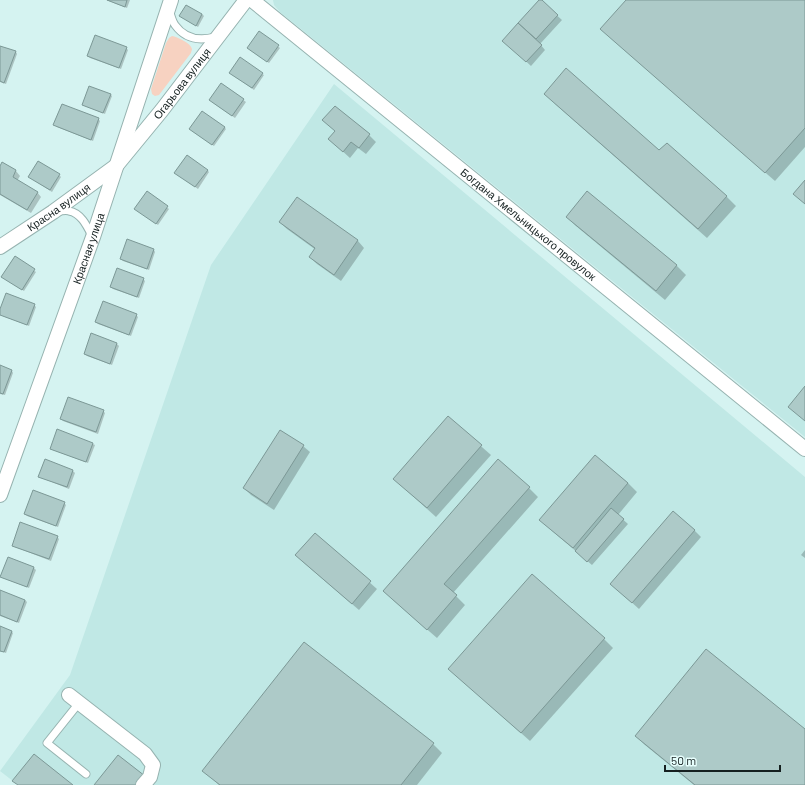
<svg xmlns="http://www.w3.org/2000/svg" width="805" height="785" viewBox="0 0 805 785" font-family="Barlow,sans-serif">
  <rect width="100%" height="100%" fill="#d5f3f1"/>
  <g fill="#c0e8e5">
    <polygon points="273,0 805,0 805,437 280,12 274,5"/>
    <polygon points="334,84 805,477 805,785 18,785 0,771 70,675 211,265"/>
  </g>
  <path fill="#f7d2c1" d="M 172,36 C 177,37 191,43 192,49 C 192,50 191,52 191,53 L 159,95 L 155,96 L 152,94 L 151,89 L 166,43 L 169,38 Z"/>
  <g fill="#0003">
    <polygon points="106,0 130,0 127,8"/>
    <polygon points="540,0 562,20 540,44 545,50 531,66 504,41"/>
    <polygon points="627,0 805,0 805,147 775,181 611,38"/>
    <polygon points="202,14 204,16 198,27 181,16"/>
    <polygon points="259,32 280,48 269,63 250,50"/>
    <polygon points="0,47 16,52 17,54 6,84 0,82"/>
    <polygon points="126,48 128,50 121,69 90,58 88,56"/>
    <polygon points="262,74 264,75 254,90 233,75"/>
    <polygon points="221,84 246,102 235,118 212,102"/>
    <polygon points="110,94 112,96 105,114 85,106 83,105"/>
    <polygon points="554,103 659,152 667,144 727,197 736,206 707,238"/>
    <polygon points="98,119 100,121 93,141 57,127 55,125"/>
    <polygon points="324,120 369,135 376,142 366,154 358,148 350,158 329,139 336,131"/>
    <polygon points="224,127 226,129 214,146 192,131"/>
    <polygon points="2,164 16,171 20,176 17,181 37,192 41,197 31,213 0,195 0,168"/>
    <polygon points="207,170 209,172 198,189 177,174"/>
    <polygon points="59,175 61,177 52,192 29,177"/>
    <polygon points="147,192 169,209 158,225 138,210"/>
    <polygon points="587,192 677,266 686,275 665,300 576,226 567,217"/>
    <polygon points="297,198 358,241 364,248 341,281 317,264 310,257 316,250 287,229 280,222"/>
    <polygon points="154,250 155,252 149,270 123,261 121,259"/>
    <polygon points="15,257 36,272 24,291 4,278"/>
    <polygon points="143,279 145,281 139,298 113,289 111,287"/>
    <polygon points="34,305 36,307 29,326 0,315 0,312"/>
    <polygon points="136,315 138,317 131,336 98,324 96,322"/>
    <polygon points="117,344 119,346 112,365 87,356 85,354"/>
    <polygon points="0,367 12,371 13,373 5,395 0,394"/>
    <polygon points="103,411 105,413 98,434 63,421 61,419"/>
    <polygon points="448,417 491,455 436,517 404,488"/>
    <polygon points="93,444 95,445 88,463 53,450 51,448"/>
    <polygon points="303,446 310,452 274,510 251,495 244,488"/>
    <polygon points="595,456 628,483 637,492 618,515 628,524 592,565 550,529 541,520"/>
    <polygon points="45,461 73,471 75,473 69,489 42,478 40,477"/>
    <polygon points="529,488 538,497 453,593 465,605 437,638 393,600"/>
    <polygon points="64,503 66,505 58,527 27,516 25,514"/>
    <polygon points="694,530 701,537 639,609 618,590"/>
    <polygon points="315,534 377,589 359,610 303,562"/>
    <polygon points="57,537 59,539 51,561 15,547 13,545"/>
    <polygon points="805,550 805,558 801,555"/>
    <polygon points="8,558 34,568 36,570 29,588 3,578 1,576"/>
    <polygon points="0,591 25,600 27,602 19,623 0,616"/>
    <polygon points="0,627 11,631 13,633 6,653 0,651"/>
    <polygon points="604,639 613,648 530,741 459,678"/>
    <polygon points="805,731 805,785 694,785 645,745 636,736"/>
    <polygon points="433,744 442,753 417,785 219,785 204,771"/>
  </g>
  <g fill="#adcac8" stroke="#7c9896">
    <polygon points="107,0 127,0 125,7"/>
    <polygon points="539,0 542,0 558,15 536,39 518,23"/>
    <polygon points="626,0 805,0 805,128 765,173 600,29"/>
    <polygon points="186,5 202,14 196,26 179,16"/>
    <polygon points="518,23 542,45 526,62 502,41"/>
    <polygon points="259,31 279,45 267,62 247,48"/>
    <polygon points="95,35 127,47 119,68 87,56"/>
    <polygon points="0,46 16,51 4,83 0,81"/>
    <polygon points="240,57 263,73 252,88 229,73"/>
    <polygon points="566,68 659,150 667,143 727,196 698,229 544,94"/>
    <polygon points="221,83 244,99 232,116 209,100"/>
    <polygon points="89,86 111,94 103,113 82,105"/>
    <polygon points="62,104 99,118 91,140 53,125"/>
    <polygon points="335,106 370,134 359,148 351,142 343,152 328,139 335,131 322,120"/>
    <polygon points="202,111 225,127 212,145 189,129"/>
    <polygon points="187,155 208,170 195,187 174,173"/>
    <polygon points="38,161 60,174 50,190 28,177"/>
    <polygon points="2,162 16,170 13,177 38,192 27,210 0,194 0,166"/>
    <polygon points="805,180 805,204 793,194"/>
    <polygon points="147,191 168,206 156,224 134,209"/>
    <polygon points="587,191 677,265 656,291 566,217"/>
    <polygon points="297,197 358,240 334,275 309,257 315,248 279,222"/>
    <polygon points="127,239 154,249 147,269 120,259"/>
    <polygon points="15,256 35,269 22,290 1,277"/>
    <polygon points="117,268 144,278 137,297 110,287"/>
    <polygon points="6,293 35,304 27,325 0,315 0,309"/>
    <polygon points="103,301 137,314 129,335 95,322"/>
    <polygon points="91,333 117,343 110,364 84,354"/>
    <polygon points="0,365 12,370 3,394 0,393"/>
    <polygon points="805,386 805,421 788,407"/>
    <polygon points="68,397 104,410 96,432 60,419"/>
    <polygon points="448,416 482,445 427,508 393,479"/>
    <polygon points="57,429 93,443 86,462 50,449"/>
    <polygon points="280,430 304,445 267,504 243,488"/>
    <polygon points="595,455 628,483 573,548 539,520"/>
    <polygon points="45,459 73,470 67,487 38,477"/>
    <polygon points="498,459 530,487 444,584 457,595 427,630 383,591"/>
    <polygon points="33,490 65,502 56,526 24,514"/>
    <polygon points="611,508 624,519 587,562 575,551"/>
    <polygon points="673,511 695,530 632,603 610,584"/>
    <polygon points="20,522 58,536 49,559 12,546"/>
    <polygon points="315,533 371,581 352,604 295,555"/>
    <polygon points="8,557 34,567 27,587 0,577"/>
    <polygon points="532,574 605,638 521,733 448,669"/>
    <polygon points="0,590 25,600 17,622 0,615"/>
    <polygon points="0,626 12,631 4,652 0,651"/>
    <polygon points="304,642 434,743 401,785 220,785 202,771"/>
    <polygon points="706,649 805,729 805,785 695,785 635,736"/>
    <polygon points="34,754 73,785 18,785 12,781"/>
    <polygon points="118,755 145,776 137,785 94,785"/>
  </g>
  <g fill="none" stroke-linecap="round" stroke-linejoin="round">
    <defs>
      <g id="lane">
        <path d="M 169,10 C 171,15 172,21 175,25 C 185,39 200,41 215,37"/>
        <path d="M 59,211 C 62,211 66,210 69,211 C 81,213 87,226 92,236"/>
        <polyline points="79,703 47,743 86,774"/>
      </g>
      <g id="street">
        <path id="s1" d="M 252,0 L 805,449"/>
        <path id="s2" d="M 0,247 L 53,212 L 116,166 L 162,110 L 246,0"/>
        <path id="s3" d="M 0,495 L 93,237 L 171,0"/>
        <polyline points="69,695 145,754 153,765 150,777 143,785"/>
      </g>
    </defs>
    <use href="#lane" stroke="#96b3b0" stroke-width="9"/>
    <use href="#street" stroke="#96b3b0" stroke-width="16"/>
    <use href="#lane" stroke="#fff" stroke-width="7"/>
    <use href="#street" stroke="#fff" stroke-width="14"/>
  </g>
  <g text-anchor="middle" stroke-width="3.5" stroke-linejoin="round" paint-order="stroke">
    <g font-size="11" fill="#152020" stroke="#e7fffd">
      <text dy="4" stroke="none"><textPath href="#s2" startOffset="247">Огарьова вулиця</textPath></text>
      <text dy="4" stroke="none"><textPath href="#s2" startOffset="71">Красна вулиця</textPath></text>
      <text dy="4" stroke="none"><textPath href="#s1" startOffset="356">Богдана Хмельницького провулок</textPath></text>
      <text dy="4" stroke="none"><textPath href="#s3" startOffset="262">Красная улица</textPath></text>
    </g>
  </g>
  <path d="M665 765v6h115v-6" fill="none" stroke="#152020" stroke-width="2"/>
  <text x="671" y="765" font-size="12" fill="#152020" stroke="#e7fffd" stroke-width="3" paint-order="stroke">50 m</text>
</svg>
